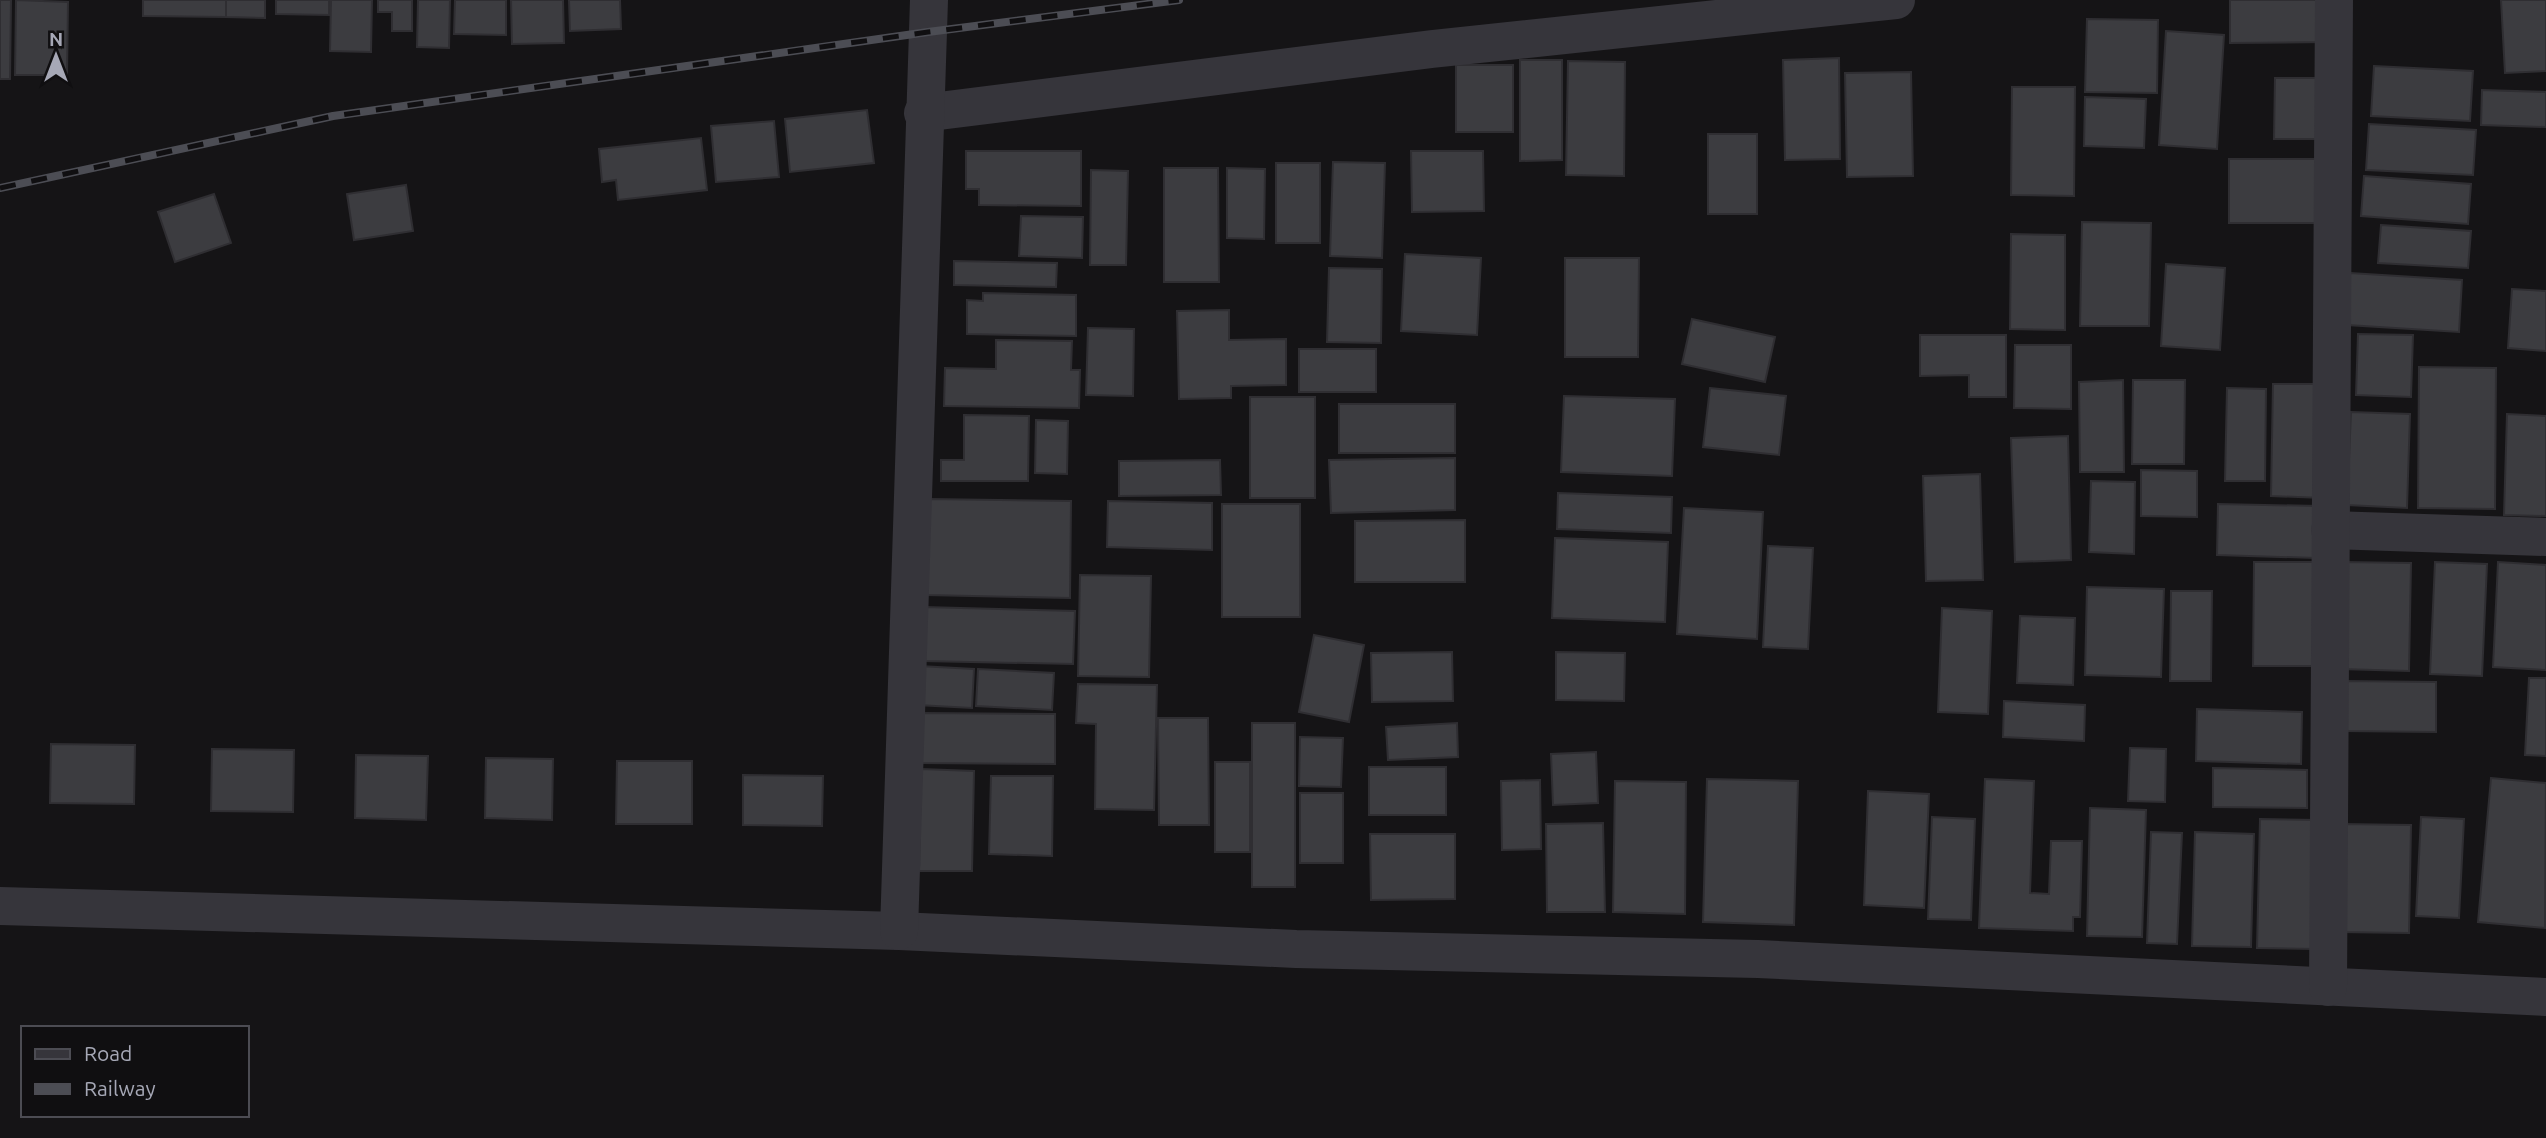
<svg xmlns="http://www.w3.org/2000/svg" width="2546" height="1138" viewBox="0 0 2546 1138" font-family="Ubuntu,sans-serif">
  <rect width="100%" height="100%" fill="#151416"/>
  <g fill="#3c3c40" stroke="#2f2e32" stroke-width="2">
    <polygon points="0,0 11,0 10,79 0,79"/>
    <polygon points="16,0 68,2 67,75 15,75"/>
    <polygon points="143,0 226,0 226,17 143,16"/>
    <polygon points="226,0 265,0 265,18 226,17"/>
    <polygon points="276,0 329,0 329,15 276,14"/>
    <polygon points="331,0 372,0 371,52 330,51"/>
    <polygon points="378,0 412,0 412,31 392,31 392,12 378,12"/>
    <polygon points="418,0 450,0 449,48 417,47"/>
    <polygon points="455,0 506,0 506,35 454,34"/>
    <polygon points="511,0 563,0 564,43 512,44"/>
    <polygon points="569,0 620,0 621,29 570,31"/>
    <polygon points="2230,0 2326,0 2326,42 2230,43"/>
    <polygon points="2501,0 2546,0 2546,71 2505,73"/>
    <polygon points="2087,19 2158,20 2157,93 2085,92"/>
    <polygon points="2166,31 2224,35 2217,149 2159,145"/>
    <polygon points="1839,58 1840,159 1785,160 1783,60"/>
    <polygon points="1520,60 1562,60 1562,160 1520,161"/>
    <polygon points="1568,61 1625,62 1624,176 1566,175"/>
    <rect x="1456" y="65" width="57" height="67"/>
    <polygon points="2374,66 2473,71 2470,121 2371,116"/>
    <polygon points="1911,72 1913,176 1847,177 1845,73"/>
    <polygon points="2275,78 2323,78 2321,139 2274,139"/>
    <polygon points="2012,87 2075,87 2074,196 2011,195"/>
    <polygon points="2482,90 2546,92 2546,127 2481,125"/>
    <polygon points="2085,97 2146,99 2144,148 2084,146"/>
    <polygon points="867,110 874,163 790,172 785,119"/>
    <polygon points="774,121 779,177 716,182 711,126"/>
    <polygon points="2369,124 2476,130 2473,175 2366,170"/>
    <rect x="1708" y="134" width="49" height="80"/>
    <polygon points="701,138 707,190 618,200 616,180 602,182 599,149"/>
    <polygon points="966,151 1081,151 1081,206 979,205 979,189 966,189"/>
    <polygon points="1411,151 1483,151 1484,211 1412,212"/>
    <rect x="2229" y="159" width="87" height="64"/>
    <polygon points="1333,162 1385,163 1382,258 1330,256"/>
    <rect x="1276" y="163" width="44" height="80"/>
    <polygon points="1164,168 1218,168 1219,282 1164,282"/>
    <polygon points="1227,168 1265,169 1264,239 1227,238"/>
    <polygon points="1091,170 1128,171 1126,265 1090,265"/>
    <polygon points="2364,176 2471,184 2468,224 2361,216"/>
    <polygon points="406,185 413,231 354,240 347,194"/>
    <polygon points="214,194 231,243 175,262 158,212"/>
    <polygon points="1021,216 1083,217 1082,258 1019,256"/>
    <polygon points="2082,222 2151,223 2149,326 2080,326"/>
    <polygon points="2381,225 2471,231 2468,268 2378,263"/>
    <polygon points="2011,234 2065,235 2065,330 2010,329"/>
    <polygon points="1405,254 1481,258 1477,335 1401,331"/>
    <polygon points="1565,258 1639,258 1638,357 1565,357"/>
    <polygon points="954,261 1057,263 1056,287 954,285"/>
    <polygon points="2166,264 2225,268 2220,350 2161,346"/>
    <polygon points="1329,268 1382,269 1381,343 1327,342"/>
    <polygon points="2350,273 2462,280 2459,332 2347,325"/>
    <polygon points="2512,289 2546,291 2546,351 2508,348"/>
    <polygon points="983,293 1076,295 1076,336 967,334 967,300 983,301"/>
    <polygon points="1229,310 1229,340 1286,339 1286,385 1231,386 1231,398 1179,399 1177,311"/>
    <polygon points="1692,319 1775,337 1765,382 1682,364"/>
    <polygon points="1088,328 1134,329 1133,396 1086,395"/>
    <polygon points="2358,334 2413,335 2411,397 2356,395"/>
    <polygon points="1920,335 2006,335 2006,397 1969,397 1969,375 1920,376"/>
    <polygon points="996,340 1072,341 1071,370 1080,370 1079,408 944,406 945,368 996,369"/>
    <polygon points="2015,345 2071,345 2071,409 2014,408"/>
    <rect x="1299" y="349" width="77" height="43"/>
    <polygon points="2419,367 2496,368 2495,509 2418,508"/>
    <polygon points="2123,380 2124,472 2080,472 2079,382"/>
    <polygon points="2133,380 2185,380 2184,464 2132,464"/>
    <polygon points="2273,384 2324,384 2322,498 2271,496"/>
    <polygon points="1710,388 1786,396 1779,455 1703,447"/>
    <polygon points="2227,388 2266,389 2265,481 2225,481"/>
    <polygon points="1564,396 1675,399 1672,476 1561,472"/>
    <rect x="1250" y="397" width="65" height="101"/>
    <rect x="1339" y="404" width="116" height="49"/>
    <polygon points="2351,412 2410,414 2407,508 2347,505"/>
    <polygon points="2507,414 2546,416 2546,516 2504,515"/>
    <polygon points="964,415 1029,416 1028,481 941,481 941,460 964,460"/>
    <polygon points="1036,420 1068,421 1067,474 1035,473"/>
    <polygon points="2068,436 2071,560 2015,562 2011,438"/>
    <polygon points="1455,458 1455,510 1331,513 1329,460"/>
    <polygon points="1220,460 1221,495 1119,496 1119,461"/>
    <polygon points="2141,470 2197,471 2197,517 2141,516"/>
    <polygon points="1980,474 1983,580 1926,581 1923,476"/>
    <polygon points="2091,481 2135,482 2134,554 2089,552"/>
    <polygon points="1558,493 1672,497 1671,533 1557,529"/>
    <polygon points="928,499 1071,501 1070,598 926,595"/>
    <polygon points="1108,501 1212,503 1212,550 1107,547"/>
    <rect x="1222" y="504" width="78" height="113"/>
    <polygon points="2218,504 2318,506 2316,558 2217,555"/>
    <polygon points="1684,508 1763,512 1757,639 1677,634"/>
    <polygon points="1465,520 1465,582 1355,582 1355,521"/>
    <polygon points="1555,538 1668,542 1665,622 1552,618"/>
    <polygon points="1768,546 1813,548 1808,649 1763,647"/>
    <polygon points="2254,562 2314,562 2313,666 2253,666"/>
    <polygon points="2342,562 2411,563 2409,671 2340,669"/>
    <polygon points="2435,562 2487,564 2482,676 2430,674"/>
    <polygon points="2498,562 2546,565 2546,670 2493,667"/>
    <polygon points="1080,575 1151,576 1149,677 1078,676"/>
    <polygon points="2087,587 2164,589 2161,677 2085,675"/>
    <polygon points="2171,591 2212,591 2211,681 2170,681"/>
    <polygon points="924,607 1075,611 1073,664 923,661"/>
    <polygon points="1942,608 1992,611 1988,714 1938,712"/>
    <polygon points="2020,616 2075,618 2073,685 2017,683"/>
    <polygon points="1314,635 1364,645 1349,722 1299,712"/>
    <polygon points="1452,652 1453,701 1372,702 1371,653"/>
    <polygon points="1556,652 1625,653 1624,701 1556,700"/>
    <polygon points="919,666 974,669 972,708 917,705"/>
    <polygon points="978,669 1054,673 1052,710 976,706"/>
    <polygon points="2529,678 2546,678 2546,756 2525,755"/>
    <polygon points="2344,681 2436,682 2436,732 2344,731"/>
    <polygon points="1078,684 1157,685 1154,810 1095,809 1096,724 1076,723"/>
    <polygon points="2004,701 2085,705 2084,741 2003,737"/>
    <polygon points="2197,709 2302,712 2301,764 2196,761"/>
    <polygon points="920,713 1055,714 1055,764 919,763"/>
    <polygon points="1158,718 1208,718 1209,825 1159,825"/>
    <rect x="1252" y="723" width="43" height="164"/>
    <polygon points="1457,723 1458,757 1388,760 1386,727"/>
    <polygon points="1300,737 1343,738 1341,787 1299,786"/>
    <polygon points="51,744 135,745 134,804 50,803"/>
    <polygon points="2130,748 2166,749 2165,802 2128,801"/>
    <polygon points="212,749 294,750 293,812 211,811"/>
    <polygon points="1596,752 1598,803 1553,805 1551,754"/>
    <polygon points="356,755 428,756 426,820 355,818"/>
    <polygon points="486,758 553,759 552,820 485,818"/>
    <polygon points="617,761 692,761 692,824 616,824"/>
    <rect x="1215" y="762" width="35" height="90"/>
    <rect x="1369" y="767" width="77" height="48"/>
    <polygon points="2213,768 2307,770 2307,808 2213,807"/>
    <polygon points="921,769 974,771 972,871 919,871"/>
    <polygon points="743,775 823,776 822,826 743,825"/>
    <polygon points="991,776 1053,776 1052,856 989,854"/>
    <polygon points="2491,778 2546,783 2545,928 2478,922"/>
    <polygon points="1707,779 1798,781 1794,925 1703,922"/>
    <polygon points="1985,779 2034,781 2030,893 2049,894 2051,841 2082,841 2080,917 2073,917 2073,931 1979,928"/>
    <polygon points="1540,780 1541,849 1502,850 1501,781"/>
    <polygon points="1615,781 1686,782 1685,914 1613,912"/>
    <polygon points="1868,791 1929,794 1924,908 1864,905"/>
    <rect x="1300" y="793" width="43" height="70"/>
    <polygon points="2090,808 2146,810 2142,937 2087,936"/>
    <polygon points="1932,817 1975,819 1971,920 1928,919"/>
    <polygon points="2421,817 2464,819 2459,918 2416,916"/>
    <polygon points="2260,819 2316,820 2314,949 2257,948"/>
    <polygon points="1603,823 1605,912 1547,912 1546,824"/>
    <polygon points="2341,824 2411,825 2409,933 2339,932"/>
    <polygon points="2151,832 2182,833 2177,944 2147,943"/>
    <polygon points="2195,832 2254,834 2251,947 2192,946"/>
    <polygon points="1370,834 1455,834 1455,899 1371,900"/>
  </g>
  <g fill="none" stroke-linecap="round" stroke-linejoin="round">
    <g stroke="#36353b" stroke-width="38">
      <polyline points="923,113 1432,49 1896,0"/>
      <polyline points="2330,530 2546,537"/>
      <polyline points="0,906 899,931 1296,949 1758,959 2546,997"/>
      <polyline points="899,931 929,0"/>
      <polyline points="2328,987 2334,0"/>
    </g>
    <defs>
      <polyline id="rail" points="0,188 333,116 928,32 1179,0"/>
    </defs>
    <use href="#rail" stroke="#4c4d54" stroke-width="8"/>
    <use href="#rail" stroke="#100f11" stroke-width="5" stroke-dasharray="16" stroke-linecap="butt"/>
  </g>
  <rect x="21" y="1026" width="228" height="91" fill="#100f11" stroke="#4c4c53" stroke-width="2"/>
  <rect x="35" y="1049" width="35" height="10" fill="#36353b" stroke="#4c4c53" stroke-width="2"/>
  <text x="84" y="1061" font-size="21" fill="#a6a8b6">Road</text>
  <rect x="35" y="1084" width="35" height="10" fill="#4c4d54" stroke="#4c4c53" stroke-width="2"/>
  <text x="84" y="1096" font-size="21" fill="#a6a8b6">Railway</text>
  <g transform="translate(56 56)" stroke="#100f11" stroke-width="5" paint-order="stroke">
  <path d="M0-5L12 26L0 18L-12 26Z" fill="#a6a8b6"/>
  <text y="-10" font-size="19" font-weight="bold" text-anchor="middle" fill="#a6a8b6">N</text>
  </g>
</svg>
